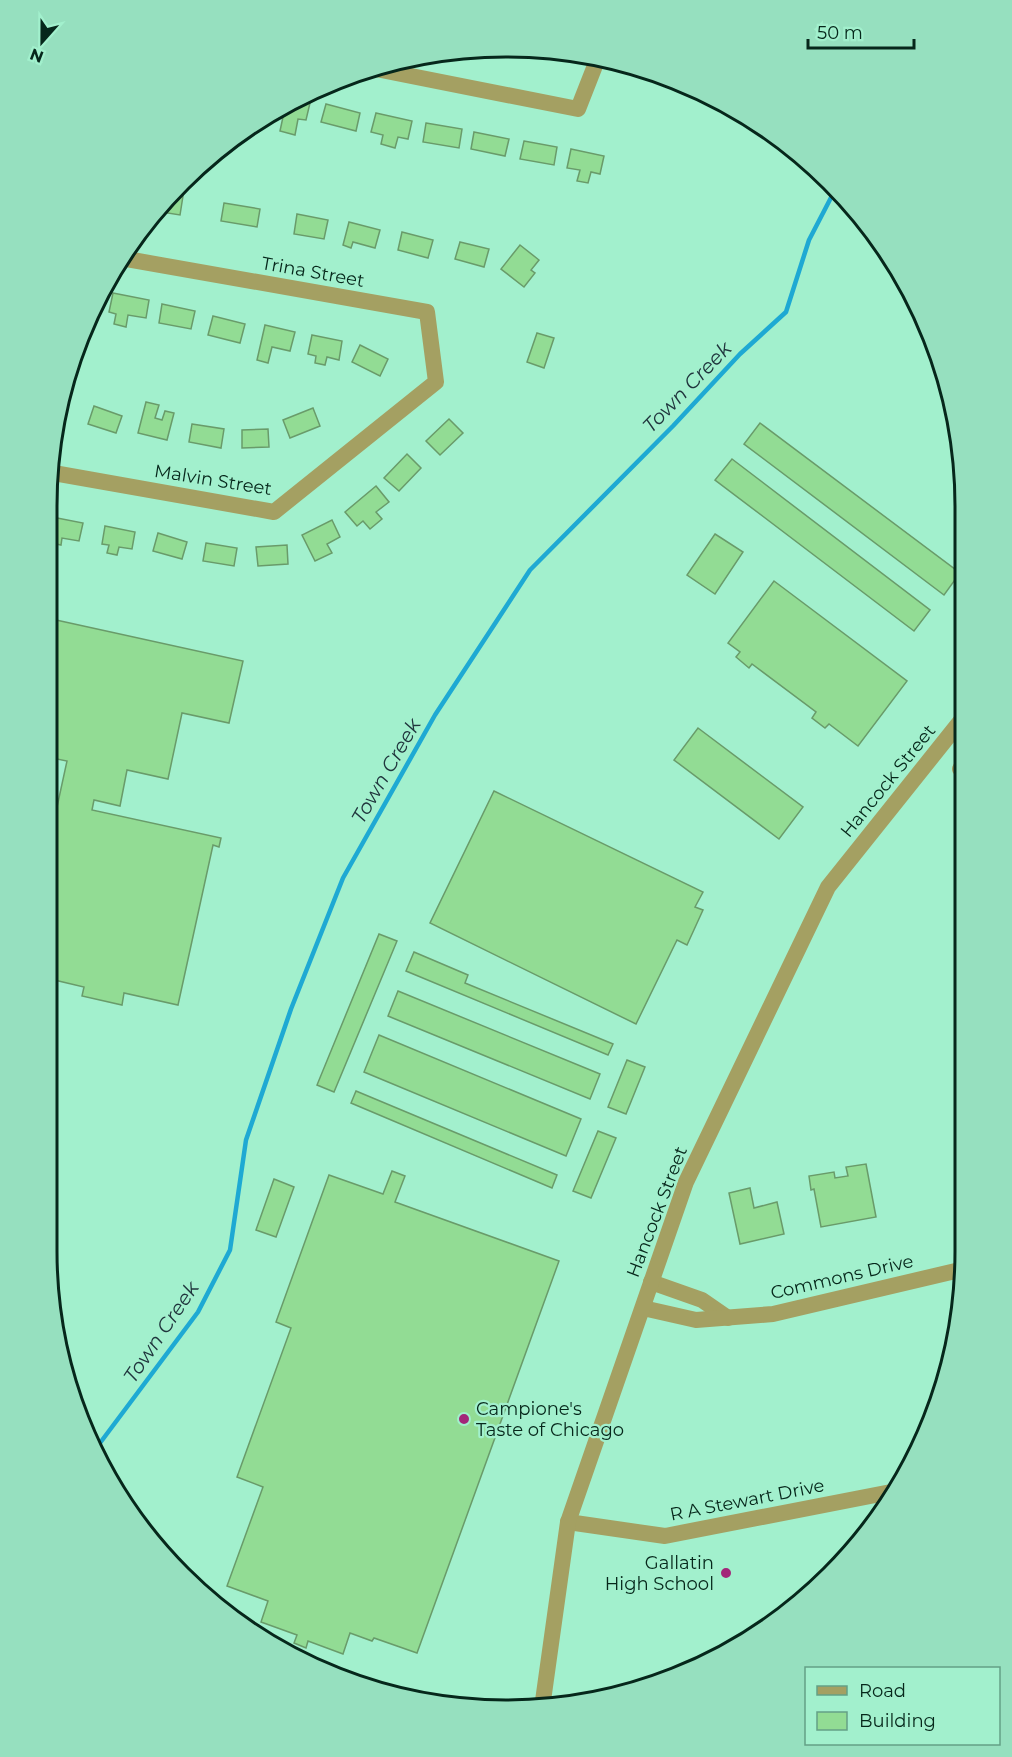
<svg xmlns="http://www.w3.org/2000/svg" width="1012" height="1757" viewBox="0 0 1012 1757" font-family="Montserrat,sans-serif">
  <rect width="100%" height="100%" fill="#a2f0cd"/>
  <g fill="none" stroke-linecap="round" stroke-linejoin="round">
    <polyline stroke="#1ea9d3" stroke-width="4.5" points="97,1447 198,1312 230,1250 246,1140 291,1009 343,878 435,715 530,570 673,426 740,354 786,312 809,240 836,188"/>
  </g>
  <g fill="#92dc94" stroke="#699b6a" stroke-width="1.5">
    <polygon points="532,49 552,50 548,58"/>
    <polygon points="295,99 310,103 306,120 298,119 295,135 280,131 283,117 271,114"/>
    <polygon points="326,104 360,113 356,131 321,122"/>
    <polygon points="376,113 412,121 408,139 398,137 395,148 381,144 383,135 371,132"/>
    <polygon points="426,123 462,129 459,148 423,142"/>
    <polygon points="474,132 509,139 505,156 471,149"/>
    <polygon points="524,141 557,147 554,165 520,159"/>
    <polygon points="571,149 604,156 600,174 591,172 588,183 577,181 580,170 567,168"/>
    <polygon points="170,194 183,196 180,215 155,211"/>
    <polygon points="224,203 260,209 257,227 221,221"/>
    <polygon points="297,214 328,220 324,239 294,234"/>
    <polygon points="349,222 380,230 375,248 353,242 351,248 343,245"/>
    <polygon points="402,232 433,240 428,258 398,250"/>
    <polygon points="460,242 489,249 484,267 455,259"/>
    <polygon points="520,245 539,260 531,270 535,273 524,287 501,269"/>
    <polygon points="113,293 149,300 146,318 128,315 126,327 114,324 116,314 109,312"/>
    <polygon points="162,304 195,311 191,329 159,323"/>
    <polygon points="213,316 245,324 240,343 208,335"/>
    <polygon points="265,325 295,332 290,351 272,347 268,363 257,360"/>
    <polygon points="537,333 554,338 544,368 527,362"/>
    <polygon points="312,335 342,341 339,360 327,357 325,365 315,363 316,356 308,354"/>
    <polygon points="360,345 388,359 380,376 352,362"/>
    <polygon points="146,402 159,405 155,418 162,420 165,411 174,413 167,440 138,433"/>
    <polygon points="59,404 68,405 64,423 57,421"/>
    <polygon points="94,406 122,416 116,433 88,424"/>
    <polygon points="313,408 320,426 290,438 283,420"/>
    <polygon points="449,419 463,433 440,455 426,441"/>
    <polygon points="760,423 960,573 944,595 744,444"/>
    <polygon points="192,424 224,429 221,448 189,442"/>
    <polygon points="268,429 269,447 242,448 242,430"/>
    <polygon points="407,454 421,468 399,491 384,478"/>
    <polygon points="732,459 930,610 914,631 715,480"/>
    <polygon points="376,486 389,502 376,512 382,519 370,529 363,521 357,526 345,512"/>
    <polygon points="47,516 83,523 79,541 62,538 61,545 56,544 57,537 47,535"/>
    <polygon points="332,520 340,537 327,544 332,553 315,561 302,535"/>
    <polygon points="105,526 135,532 132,549 119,547 117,555 107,553 109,545 102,544"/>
    <polygon points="158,533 187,542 182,559 153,551"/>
    <polygon points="715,534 743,552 715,594 687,575"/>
    <polygon points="206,543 237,548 234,566 203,561"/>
    <polygon points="287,545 288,564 258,566 256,547"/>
    <polygon points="774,581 907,681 858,746 829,724 825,728 812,718 816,712 752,664 749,668 736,657 740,652 728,643"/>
    <polygon points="47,618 243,661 229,723 182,713 168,779 127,770 120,806 94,800 92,810 221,838 219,847 213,845 178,1005 124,993 122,1005 82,996 84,987 50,979 47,991 47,805 57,807 67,761 47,757"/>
    <polygon points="698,728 803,807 779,839 674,760"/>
    <polygon points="494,791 703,892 695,907 703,910 687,945 677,940 636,1024 430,923"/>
    <polygon points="379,934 397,941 334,1092 317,1085"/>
    <polygon points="414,952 468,975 465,983 613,1044 608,1055 406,971"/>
    <polygon points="398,991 600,1074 590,1099 388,1016"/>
    <polygon points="379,1035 581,1119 566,1156 364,1072"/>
    <polygon points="627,1060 645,1067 626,1114 608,1107"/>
    <polygon points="356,1091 557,1175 552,1188 351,1103"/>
    <polygon points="598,1131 616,1138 591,1198 573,1191"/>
    <polygon points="866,1164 876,1217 821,1227 814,1189 811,1190 809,1176 834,1172 835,1178 848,1176 846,1167"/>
    <polygon points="392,1171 405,1176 395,1202 559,1261 417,1653 374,1638 372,1641 350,1633 343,1654 308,1641 306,1648 294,1643 297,1635 261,1622 268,1601 227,1586 263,1487 237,1477 291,1328 276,1322 329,1175 383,1194"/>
    <polygon points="274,1179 294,1187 276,1237 256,1230"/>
    <polygon points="750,1188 754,1208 777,1202 784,1234 740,1244 729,1193"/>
  </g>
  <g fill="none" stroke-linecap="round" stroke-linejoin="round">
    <g stroke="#a4a062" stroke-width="16">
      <polyline points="371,68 578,109 598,58"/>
      <polyline points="48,472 274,512 436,382 427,312 121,258"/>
      <polyline points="960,769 963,770"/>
      <polyline points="651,1282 702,1300 728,1318"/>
      <polyline points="643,1308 696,1320 773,1314 964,1269"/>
      <polyline points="568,1522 665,1536 896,1491"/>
      <polyline points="542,1708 568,1522 686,1182 828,887 963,718"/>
    </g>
  </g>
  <g fill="#a32679" stroke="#a2f0cd" stroke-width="2">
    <circle cx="464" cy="1419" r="6"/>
    <circle cx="726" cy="1573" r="6"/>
  </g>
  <g text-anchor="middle" stroke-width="4.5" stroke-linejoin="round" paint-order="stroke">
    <g font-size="18" fill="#06271b" stroke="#a2f0cd">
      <text transform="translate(313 272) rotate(10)" y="6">Trina Street</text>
      <text transform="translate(213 480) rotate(9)" y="6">Malvin Street</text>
      <text transform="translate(888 781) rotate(-51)" y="6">Hancock Street</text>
      <text transform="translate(657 1212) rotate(-69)" y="6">Hancock Street</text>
      <text transform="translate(842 1277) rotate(-13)" y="6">Commons Drive</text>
      <text transform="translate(747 1500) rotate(-11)" y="6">R A Stewart Drive</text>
    </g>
    <g font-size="18" fill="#06271b" stroke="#a2f0cd" text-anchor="start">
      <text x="476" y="1415">Campione's<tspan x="476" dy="21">Taste of Chicago</tspan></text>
      <text x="714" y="1569" text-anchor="end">Gallatin<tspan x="714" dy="21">High School</tspan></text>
    </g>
    <g font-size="20" font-style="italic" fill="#20353d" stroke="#a2f0cd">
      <text transform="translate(687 387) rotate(-46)" y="7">Town Creek</text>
      <text transform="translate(386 771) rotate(-60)" y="7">Town Creek</text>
      <text transform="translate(161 1332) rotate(-56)" y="7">Town Creek</text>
    </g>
  </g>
  <path d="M0 0H1012V1757H0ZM506 57H506A449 449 0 0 1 955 506V1251A449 449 0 0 1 506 1700H506A449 449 0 0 1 57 1251V506A449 449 0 0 1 506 57Z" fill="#96e0bf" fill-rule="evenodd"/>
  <path fill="none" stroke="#06271b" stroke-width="3" d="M506 57H506A449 449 0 0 1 955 506V1251A449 449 0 0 1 506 1700H506A449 449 0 0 1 57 1251V506A449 449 0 0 1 506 57Z"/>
  <rect x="805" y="1667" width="195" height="78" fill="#a2f0cd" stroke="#64a086" stroke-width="1.5"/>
  <rect x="817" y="1686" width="30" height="9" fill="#a4a062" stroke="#64a086" stroke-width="1.5"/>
  <text x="859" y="1697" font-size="18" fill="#06271b">Road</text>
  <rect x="817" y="1712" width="30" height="18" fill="#92dc94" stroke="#64a086" stroke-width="1.5"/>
  <text x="859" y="1727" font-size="18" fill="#06271b">Building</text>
  <g transform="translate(42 42) rotate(201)" stroke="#a2f0cd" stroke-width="4.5" paint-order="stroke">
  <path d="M0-4.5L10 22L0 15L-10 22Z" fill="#06271b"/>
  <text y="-9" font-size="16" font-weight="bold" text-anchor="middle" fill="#06271b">N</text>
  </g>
  <path d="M808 39v9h106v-9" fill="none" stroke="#06271b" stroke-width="3"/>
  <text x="817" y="39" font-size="18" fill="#06271b" stroke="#a2f0cd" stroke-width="4.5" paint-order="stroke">50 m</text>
</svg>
